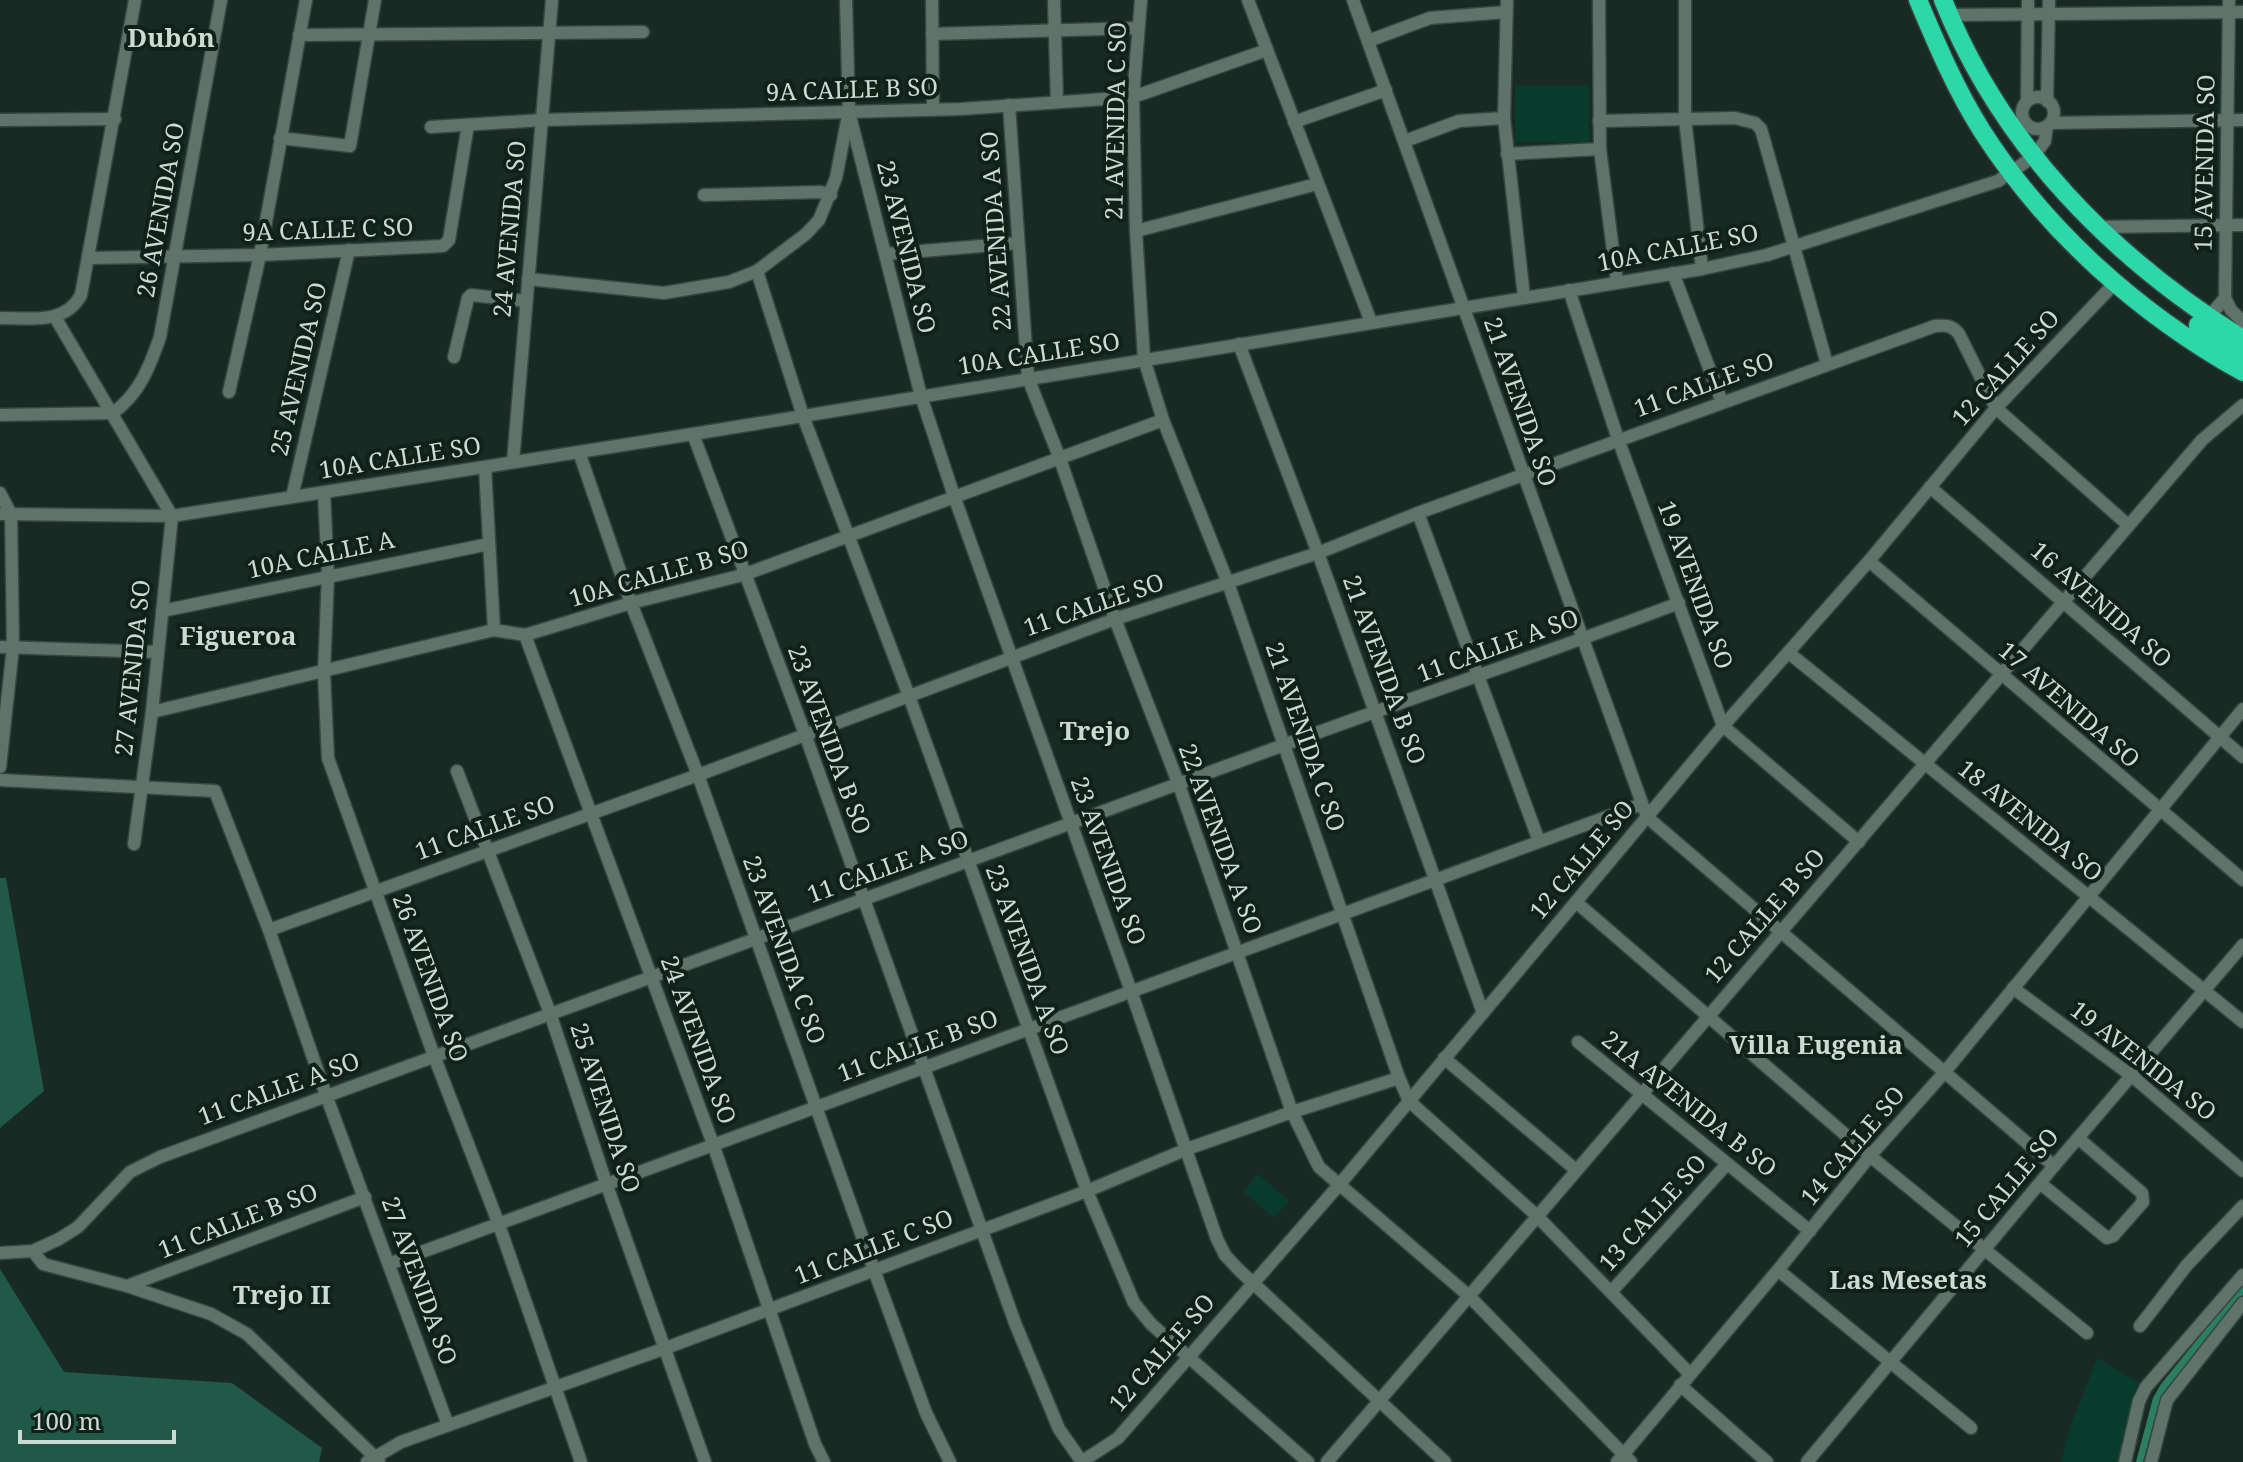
<svg xmlns="http://www.w3.org/2000/svg" width="2243" height="1462" viewBox="0 0 2243 1462" font-family="'Noto Serif',serif">
  <rect width="100%" height="100%" fill="#192a24"/>
  <g fill="#093b2d">
    <rect x="1515" y="85" width="74" height="57"/>
    <polygon points="1258,1174 1289,1201 1274,1218 1243,1191"/>
    <polygon points="2097,1358 2146,1387 2128,1462 2061,1462 2070,1427"/>
  </g>
  <g fill="#205947">
    <polygon points="0,878 6,878 44,1091 0,1128"/>
    <polygon points="0,1269 64,1372 232,1383 322,1448 319,1462 0,1462"/>
  </g>
  <polygon fill="#2b7e64" points="2243,1283 2243,1295 2167,1388 2159,1403 2143,1462 2136,1462 2153,1398 2161,1384"/>
  <g fill="none" stroke-linecap="round" stroke-linejoin="round">
    <defs>
      <g id="minor">
        <polyline points="846,0 849,112 921,396 954,496 1131,991 1217,1239 1225,1255 1238,1269 1445,1462"/>
        <polyline points="932,0 933,110"/>
        <polyline points="1054,0 1057,102"/>
        <polyline points="1141,0 1133,97 1136,231 1144,359 1163,420 1228,583 1399,1078 1409,1101 1536,1215 1689,1373"/>
        <polyline points="1248,0 1371,322"/>
        <polyline points="1353,0 1647,817 2054,1166"/>
        <polyline points="1507,0 1504,118 1524,297"/>
        <polyline points="1599,0 1600,149 1617,282"/>
        <polyline points="1685,0 1685,119 1702,269"/>
        <polyline points="1949,15 2243,12"/>
        <polyline points="932,34 1138,28"/>
        <polyline points="299,35 643,32"/>
        <polyline points="1368,41 1430,18 1506,12"/>
        <circle cx="2038" cy="113" r="16"/>
        <polyline points="2027,101 2028,0"/>
        <polyline points="2047,101 2049,0"/>
        <polyline points="1009,105 1028,378 1060,459 1115,619 1179,785 1292,1112 1319,1167 1469,1296 1631,1462"/>
        <polyline points="0,120 115,119"/>
        <polyline points="1599,121 1735,118 1755,123 1761,129 1827,364"/>
        <polyline points="1294,122 1386,90"/>
        <polyline points="2051,123 2243,120"/>
        <polyline points="431,127 542,120 961,109 1133,97 1267,50"/>
        <polyline points="280,138 350,146 375,0"/>
        <polyline points="1405,141 1459,121 1504,118"/>
        <polyline points="1507,154 1600,149"/>
        <polyline points="704,195 821,192 831,195"/>
        <polyline points="2098,227 2243,225"/>
        <polyline points="1136,231 1317,184"/>
        <polyline points="886,254 1018,243"/>
        <polyline points="90,258 260,255 443,246 449,240 468,125"/>
        <polyline points="757,271 803,416 909,696 1087,1191 1134,1303 1151,1324 1308,1462"/>
        <polyline points="1673,273 1722,402"/>
        <polyline points="528,279 664,293 729,282 757,271 806,234 819,220 836,178 847,121"/>
        <polyline points="1569,290 1618,439 1723,726 1859,842"/>
        <polyline points="2225,298 2231,310 2243,322"/>
        <polyline points="2203,314 2214,311 2225,298 2229,0"/>
        <polyline points="55,317 172,516 152,712 134,844"/>
        <path d="M 0,318 C 30,318 65,325 81,295 L 135,0"/>
        <polyline points="1239,344 1318,553 1483,1013"/>
        <polyline points="454,357 468,298 471,295 526,301"/>
        <polyline points="229,392 260,255 306,0"/>
        <path d="M 113,413 C 140,393 149,368 160,337 L 221,0"/>
        <polyline points="0,415 113,413"/>
        <polyline points="693,434 805,734 1015,1323 1059,1429 1082,1462"/>
        <polyline points="579,452 631,603 698,775 874,1270 926,1413 950,1462"/>
        <polyline points="513,462 552,0"/>
        <polyline points="485,467 494,630"/>
        <polyline points="1930,487 2243,757"/>
        <polyline points="0,493 11,514 13,647 0,767"/>
        <polyline points="324,493 328,575 324,673 328,758 434,1056 498,1222 581,1462"/>
        <polyline points="292,497 349,250"/>
        <polyline points="1418,513 1539,841"/>
        <polyline points="0,514 172,516 693,434 1702,269 1767,255 1998,181 2033,157 2045,141 2047,126"/>
        <polyline points="1869,561 2243,880"/>
        <polyline points="162,611 489,544"/>
        <polyline points="525,635 713,1144 815,1444 824,1462"/>
        <polyline points="0,647 157,652"/>
        <polyline points="1789,653 2243,1022"/>
        <polyline points="152,712 494,630 525,635 631,603 743,575 1163,420"/>
        <polyline points="457,771 550,1013 606,1183 705,1462"/>
        <polyline points="0,780 215,791 269,930 326,1095 448,1425"/>
        <polyline points="1576,902 1870,1156 2087,1333"/>
        <path d="M 269,930 L 698,775 L 1115,619 L 1318,553 L 1418,513 L 1935,326 C 1946,325 1952,325 1959,334 L 1996,408 L 2128,525"/>
        <polyline points="2013,988 2132,1076 2243,1171"/>
        <polyline points="1578,1042 1810,1231"/>
        <polyline points="1444,1058 1576,1170"/>
        <polyline points="2040,1183 2107,1238 2113,1236 2143,1202 2142,1193 2078,1138"/>
        <polyline points="33,1251 43,1264 127,1286 211,1314 247,1334 379,1461"/>
        <path d="M 0,1253 L 33,1251 L 59,1239 L 78,1227 L 130,1172 L 160,1157 C 532,1017 908,885 1281,746 C 1413,697 1547,653 1679,603"/>
        <polyline points="389,1264 1642,804"/>
        <polyline points="1778,1270 1971,1428"/>
        <polyline points="127,1286 365,1197"/>
        <polyline points="1611,1292 1727,1164"/>
        <polyline points="2140,1326 2187,1265 2243,1206"/>
        <polyline points="1680,1385 1767,1462"/>
        <polyline points="367,1462 401,1442 663,1349 1087,1191 1187,1149 1292,1112 1399,1078"/>
        <polyline points="1081,1462 1118,1438 1188,1358 1339,1185 1723,726 1869,561 1996,408 2115,283"/>
        <polyline points="1327,1462 2202,440 2243,405"/>
        <polyline points="1617,1462 1778,1270 1870,1156 1943,1074 2243,709"/>
        <polyline points="1807,1462 2054,1166 2243,945"/>
        <polyline points="2125,1462 2139,1401 2146,1387 2243,1275"/>
        <polyline points="2151,1462 2167,1400 2243,1303"/>
      </g>
      <g id="highway">
        <path d="M 1918,0 C 1937,45 1956,90 1982,131 C 2046,231 2139,314 2243,372"/>
        <path d="M 1943,0 C 2001,145 2112,258 2243,339"/>
        <polyline points="2198,325 2243,354"/>
      </g>
    </defs>
    <use href="#minor" stroke="#384641" stroke-width="15"/>
    <use href="#highway" stroke="#384641" stroke-width="21"/>
    <use href="#minor" stroke="#60736b" stroke-width="12"/>
    <use href="#highway" stroke="#2cd7a8" stroke-width="18"/>
  </g>
  <g text-anchor="middle" stroke-width="8" stroke-linejoin="round" paint-order="stroke">
    <g font-size="24" fill="#ced9d4" stroke="#10211a">
      <text transform="translate(852 90) rotate(-2)" y="8">9A CALLE B SO</text>
      <text transform="translate(1116 121) rotate(-89)" y="8">21 AVENIDA C SO</text>
      <text transform="translate(2205 163) rotate(-89)" y="8">15 AVENIDA SO</text>
      <text transform="translate(161 210) rotate(-80)" y="8">26 AVENIDA SO</text>
      <text transform="translate(510 229) rotate(-85)" y="8">24 AVENIDA SO</text>
      <text transform="translate(328 230) rotate(-2)" y="8">9A CALLE C SO</text>
      <text transform="translate(996 231) rotate(-94)" y="8">22 AVENIDA A SO</text>
      <text transform="translate(906 247) rotate(76)" y="8">23 AVENIDA SO</text>
      <text transform="translate(1678 248) rotate(-11)" y="8">10A CALLE SO</text>
      <text transform="translate(1039 354) rotate(-9)" y="8">10A CALLE SO</text>
      <text transform="translate(2006 368) rotate(-48)" y="8">12 CALLE SO</text>
      <text transform="translate(299 369) rotate(-77)" y="8">25 AVENIDA SO</text>
      <text transform="translate(1704 385) rotate(-20)" y="8">11 CALLE SO</text>
      <text transform="translate(1520 402) rotate(71)" y="8">21 AVENIDA SO</text>
      <text transform="translate(400 458) rotate(-9)" y="8">10A CALLE SO</text>
      <text transform="translate(321 555) rotate(-12)" y="8">10A CALLE A</text>
      <text transform="translate(659 574) rotate(-16)" y="8">10A CALLE B SO</text>
      <text transform="translate(1695 585) rotate(70)" y="8">19 AVENIDA SO</text>
      <text transform="translate(1094 605) rotate(-19)" y="8">11 CALLE SO</text>
      <text transform="translate(2101 605) rotate(41)" y="8">16 AVENIDA SO</text>
      <text transform="translate(1498 646) rotate(-20)" y="8">11 CALLE A SO</text>
      <text transform="translate(133 668) rotate(-84)" y="8">27 AVENIDA SO</text>
      <text transform="translate(1384 670) rotate(70)" y="8">21 AVENIDA B SO</text>
      <text transform="translate(2069 705) rotate(41)" y="8">17 AVENIDA SO</text>
      <text transform="translate(1305 737) rotate(71)" y="8">21 AVENIDA C SO</text>
      <text transform="translate(829 740) rotate(70)" y="8">23 AVENIDA B SO</text>
      <text transform="translate(2030 821) rotate(39)" y="8">18 AVENIDA SO</text>
      <text transform="translate(485 828) rotate(-20)" y="8">11 CALLE SO</text>
      <text transform="translate(1220 839) rotate(70)" y="8">22 AVENIDA A SO</text>
      <text transform="translate(1582 860) rotate(-50)" y="8">12 CALLE SO</text>
      <text transform="translate(1108 861) rotate(70)" y="8">23 AVENIDA SO</text>
      <text transform="translate(888 867) rotate(-20)" y="8">11 CALLE A SO</text>
      <text transform="translate(1765 916) rotate(-49)" y="8">12 CALLE B SO</text>
      <text transform="translate(784 950) rotate(70)" y="8">23 AVENIDA C SO</text>
      <text transform="translate(1027 960) rotate(70)" y="8">23 AVENIDA A SO</text>
      <text transform="translate(430 978) rotate(70)" y="8">26 AVENIDA SO</text>
      <text transform="translate(698 1040) rotate(70)" y="8">24 AVENIDA SO</text>
      <text transform="translate(918 1046) rotate(-20)" y="8">11 CALLE B SO</text>
      <text transform="translate(2143 1061) rotate(38)" y="8">19 AVENIDA SO</text>
      <text transform="translate(279 1089) rotate(-20)" y="8">11 CALLE A SO</text>
      <text transform="translate(1689 1104) rotate(39)" y="8">21A AVENIDA B SO</text>
      <text transform="translate(605 1108) rotate(72)" y="8">25 AVENIDA SO</text>
      <text transform="translate(1853 1146) rotate(-50)" y="8">14 CALLE SO</text>
      <text transform="translate(2007 1188) rotate(-50)" y="8">15 CALLE SO</text>
      <text transform="translate(1653 1213) rotate(-48)" y="8">13 CALLE SO</text>
      <text transform="translate(238 1221) rotate(-21)" y="8">11 CALLE B SO</text>
      <text transform="translate(874 1247) rotate(-21)" y="8">11 CALLE C SO</text>
      <text transform="translate(419 1281) rotate(70)" y="8">27 AVENIDA SO</text>
      <text transform="translate(1162 1353) rotate(-49)" y="8">12 CALLE SO</text>
    </g>
    <g font-size="26" font-weight="bold" fill="#ced9d4" stroke="#10211a">
      <text x="171" y="47">Dubón</text>
      <text x="238" y="645">Figueroa</text>
      <text x="1095" y="740">Trejo</text>
      <text x="1816" y="1054">Villa Eugenia</text>
      <text x="1908" y="1289">Las Mesetas</text>
      <text x="282" y="1304">Trejo II</text>
    </g>
  </g>
  <path d="M20 1430v12h154v-12" fill="none" stroke="#ced9d4" stroke-width="4"/>
  <text x="32" y="1430" font-size="24" fill="#ced9d4" stroke="#10211a" stroke-width="6" paint-order="stroke">100 m</text>
</svg>
